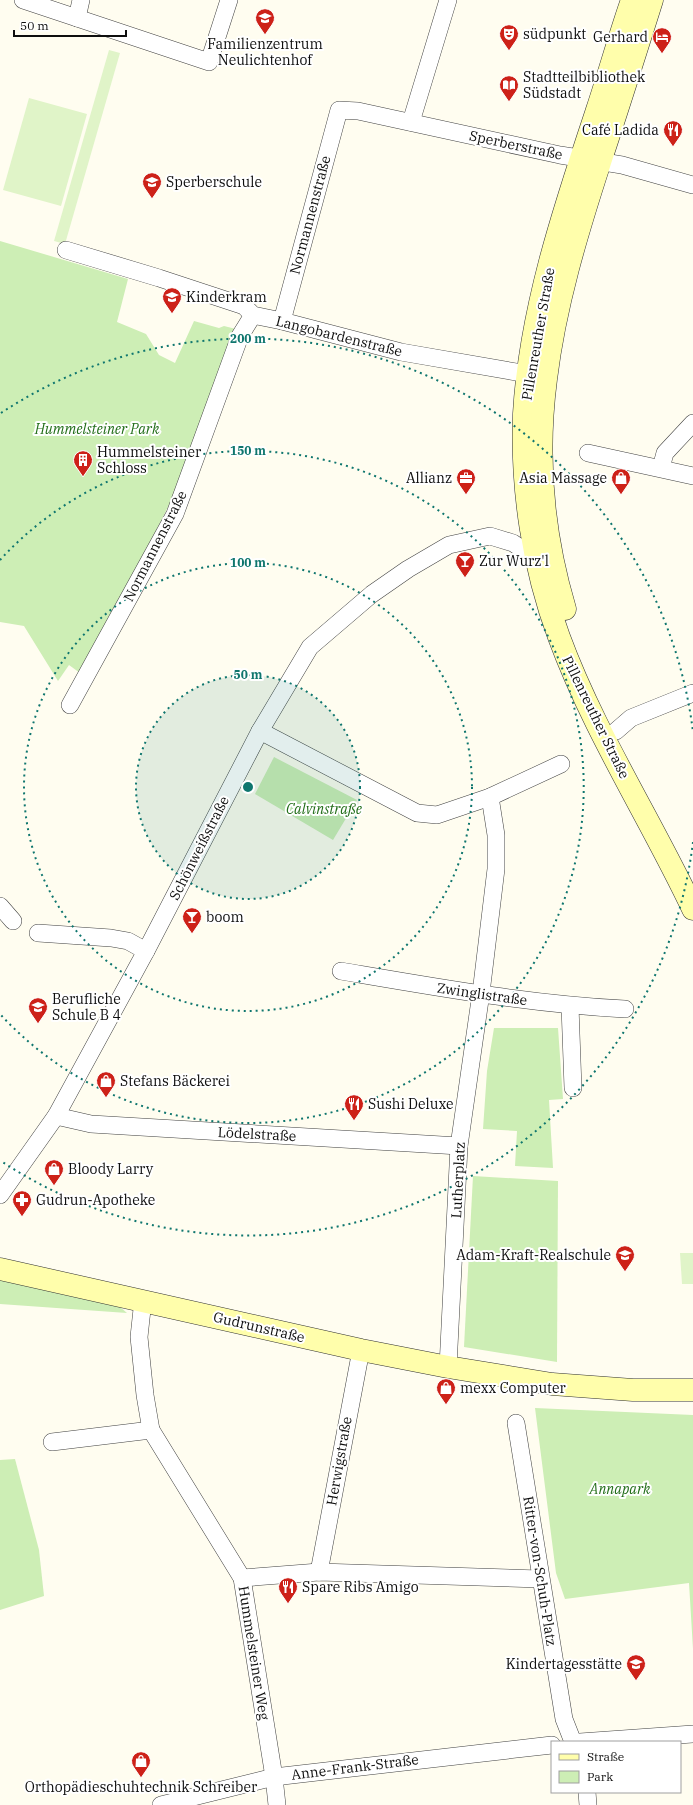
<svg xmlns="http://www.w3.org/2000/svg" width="693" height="1805" viewBox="0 0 693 1805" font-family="'IBM Plex Serif',serif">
  <rect width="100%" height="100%" fill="#fffdf0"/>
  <g fill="#cdeeb5">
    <polygon points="0,241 128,279 117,322 146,334 159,355 175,363 194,321 219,328 224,326 236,329 182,479 149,545 80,673 69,665 58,681 24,626 0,622"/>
    <polygon points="274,757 357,800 333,840 255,794"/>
    <polygon points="494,1028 558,1028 563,1099 549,1100 553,1168 515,1166 517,1131 483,1129 487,1071"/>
    <polygon points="473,1176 558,1181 557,1362 464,1347"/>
    <polygon points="0,1280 120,1307 127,1313 0,1304"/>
    <polygon points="535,1408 693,1415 693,1649 689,1583 565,1599 556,1573"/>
    <polygon points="15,1459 39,1550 44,1596 0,1610 0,1460"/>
  </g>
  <g fill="#e0f4c8">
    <polygon points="109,50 120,53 65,244 54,241"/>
    <polygon points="29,98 87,114 61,206 3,190"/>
    <polygon points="680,1253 693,1253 693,1284 682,1284"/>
  </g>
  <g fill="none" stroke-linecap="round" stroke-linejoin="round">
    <defs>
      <g id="street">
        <polyline points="23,0 209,62 229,0"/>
        <polyline points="77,18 81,0"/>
        <polyline points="411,122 448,0"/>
        <polyline points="66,250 159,278 244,306 253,315 282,321 401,352 528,374"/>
        <polyline points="282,321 339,110 358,111 560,155 622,165 693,185"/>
        <polyline points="588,453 693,476"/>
        <polyline points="661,468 665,453 693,423"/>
        <polyline points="70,705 175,514 240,336 253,315"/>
        <polyline points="260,731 417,813 437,815 490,797 561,764"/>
        <polyline points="616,731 631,718 693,693"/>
        <polyline points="0,906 13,921"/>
        <polyline points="38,933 111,938 128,941 146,951"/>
        <path d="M 341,971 C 435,987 529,1004 625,1009"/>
        <polyline points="570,1006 573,1088"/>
        <polyline points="56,1116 91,1124 459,1146"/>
        <polyline points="0,1195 56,1116 146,951 260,731 310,647 372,594 408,569 449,545 490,536 513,543 537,559"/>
        <polyline points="143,1300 139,1337 145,1395 151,1430 242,1578 274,1777 277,1805"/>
        <polyline points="448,1367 459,1146 481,993 496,869 496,835 490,797"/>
        <polyline points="516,1423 564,1719 573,1742"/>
        <polyline points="52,1442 151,1430"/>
        <polyline points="319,1572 361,1350"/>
        <polyline points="242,1578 319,1572 540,1579"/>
        <polyline points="580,1742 693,1734"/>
        <polyline points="587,1792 588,1805"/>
        <polyline points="161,1805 274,1777 552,1745"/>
      </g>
      <g id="secondary">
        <path d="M 632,0 C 619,37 609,74 597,110 C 564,209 530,310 524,414 C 521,489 533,567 559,637 C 594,732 650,818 693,909"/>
        <path d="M 565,609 C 543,535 536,456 546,379 C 555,305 577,233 600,162 C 618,108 635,54 652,0"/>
        <polyline points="0,1269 361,1350 448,1367 552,1384 633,1390 693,1390"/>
      </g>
    </defs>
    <use href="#street" stroke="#414141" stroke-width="18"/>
    <use href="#secondary" stroke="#303030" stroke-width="23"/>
    <use href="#street" stroke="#fff" stroke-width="17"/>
    <use href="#secondary" stroke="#fffeab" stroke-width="22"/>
  </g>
  <circle cx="248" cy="787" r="112" fill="#0f766e" fill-opacity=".12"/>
  <g fill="none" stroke="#0f766e" stroke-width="2" stroke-dasharray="2 4">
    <circle cx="248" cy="787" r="112"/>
    <circle cx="248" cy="787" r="224"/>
    <path d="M0 560A336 336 0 1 1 0 1014"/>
    <path d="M693 842A448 448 0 0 1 1 1161M1 413A448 448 0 0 1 693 732"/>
  </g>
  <defs>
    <symbol id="school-pin" viewBox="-11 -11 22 30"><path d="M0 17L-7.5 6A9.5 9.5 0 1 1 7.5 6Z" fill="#cd2118" stroke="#fff"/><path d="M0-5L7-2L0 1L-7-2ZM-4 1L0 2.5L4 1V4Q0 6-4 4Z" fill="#fff"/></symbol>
    <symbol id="theatre-pin" viewBox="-11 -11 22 30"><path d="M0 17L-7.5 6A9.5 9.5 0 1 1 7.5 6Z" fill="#cd2118" stroke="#fff"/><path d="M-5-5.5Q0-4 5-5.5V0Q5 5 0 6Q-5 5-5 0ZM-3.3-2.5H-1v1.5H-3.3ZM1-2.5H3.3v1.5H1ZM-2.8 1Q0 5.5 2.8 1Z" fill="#fff"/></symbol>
    <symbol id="hotel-pin" viewBox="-11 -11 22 30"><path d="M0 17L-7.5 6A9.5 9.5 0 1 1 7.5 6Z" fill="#cd2118" stroke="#fff"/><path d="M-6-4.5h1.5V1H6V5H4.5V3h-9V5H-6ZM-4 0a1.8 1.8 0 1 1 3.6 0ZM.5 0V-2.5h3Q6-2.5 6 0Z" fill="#fff"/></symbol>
    <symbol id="library-pin" viewBox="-11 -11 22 30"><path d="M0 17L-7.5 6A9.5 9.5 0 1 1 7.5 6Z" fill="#cd2118" stroke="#fff"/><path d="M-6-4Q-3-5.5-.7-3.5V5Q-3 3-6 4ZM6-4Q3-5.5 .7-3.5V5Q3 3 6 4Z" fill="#fff"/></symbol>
    <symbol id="restaurant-pin" viewBox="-11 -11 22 30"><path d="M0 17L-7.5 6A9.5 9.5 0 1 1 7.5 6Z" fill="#cd2118" stroke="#fff"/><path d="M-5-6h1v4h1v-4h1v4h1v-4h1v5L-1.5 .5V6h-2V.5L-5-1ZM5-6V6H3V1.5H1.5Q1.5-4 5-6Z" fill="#fff"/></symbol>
    <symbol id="building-pin" viewBox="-11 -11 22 30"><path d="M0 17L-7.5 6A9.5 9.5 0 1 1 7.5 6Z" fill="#cd2118" stroke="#fff"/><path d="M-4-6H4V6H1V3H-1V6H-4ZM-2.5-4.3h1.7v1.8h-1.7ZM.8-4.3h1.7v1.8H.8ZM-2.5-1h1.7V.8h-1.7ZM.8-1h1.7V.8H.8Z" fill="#fff"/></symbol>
    <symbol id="office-pin" viewBox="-11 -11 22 30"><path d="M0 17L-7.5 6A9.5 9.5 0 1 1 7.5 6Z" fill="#cd2118" stroke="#fff"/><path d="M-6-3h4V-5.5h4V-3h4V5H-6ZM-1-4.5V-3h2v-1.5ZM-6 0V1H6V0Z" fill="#fff"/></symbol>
    <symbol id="shop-pin" viewBox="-11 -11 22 30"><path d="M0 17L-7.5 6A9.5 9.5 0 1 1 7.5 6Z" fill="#cd2118" stroke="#fff"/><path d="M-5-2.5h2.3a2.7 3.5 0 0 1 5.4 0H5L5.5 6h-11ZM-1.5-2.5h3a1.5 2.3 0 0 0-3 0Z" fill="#fff"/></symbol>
    <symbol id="bar-pin" viewBox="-11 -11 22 30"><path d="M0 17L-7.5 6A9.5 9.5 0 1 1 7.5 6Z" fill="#cd2118" stroke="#fff"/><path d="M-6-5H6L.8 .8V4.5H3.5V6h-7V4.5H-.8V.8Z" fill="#fff"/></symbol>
    <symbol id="pharmacy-pin" viewBox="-11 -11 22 30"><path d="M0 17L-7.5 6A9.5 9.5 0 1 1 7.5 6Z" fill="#cd2118" stroke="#fff"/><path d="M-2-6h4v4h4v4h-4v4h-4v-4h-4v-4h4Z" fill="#fff"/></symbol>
  </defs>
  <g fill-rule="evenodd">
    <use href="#school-pin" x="254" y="7" width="22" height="30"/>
    <use href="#theatre-pin" x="498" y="23" width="22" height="30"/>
    <use href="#hotel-pin" x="651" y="26" width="22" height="30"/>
    <use href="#library-pin" x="498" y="74" width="22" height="30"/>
    <use href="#restaurant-pin" x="662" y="119" width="22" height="30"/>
    <use href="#school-pin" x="141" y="171" width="22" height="30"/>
    <use href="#school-pin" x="161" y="286" width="22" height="30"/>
    <use href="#building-pin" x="72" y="449" width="22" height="30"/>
    <use href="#office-pin" x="455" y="467" width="22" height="30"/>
    <use href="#shop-pin" x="610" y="467" width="22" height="30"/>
    <use href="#bar-pin" x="454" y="550" width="22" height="30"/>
    <use href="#bar-pin" x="181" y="906" width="22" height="30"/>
    <use href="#school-pin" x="27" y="996" width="22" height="30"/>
    <use href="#shop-pin" x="95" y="1070" width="22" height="30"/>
    <use href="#restaurant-pin" x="343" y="1093" width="22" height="30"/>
    <use href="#shop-pin" x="43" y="1158" width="22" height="30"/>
    <use href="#pharmacy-pin" x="11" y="1189" width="22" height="30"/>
    <use href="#school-pin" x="614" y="1244" width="22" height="30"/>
    <use href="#shop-pin" x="435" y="1377" width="22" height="30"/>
    <use href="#restaurant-pin" x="277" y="1576" width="22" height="30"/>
    <use href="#school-pin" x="625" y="1653" width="22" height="30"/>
    <use href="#shop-pin" x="130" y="1750" width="22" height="30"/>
  </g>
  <g text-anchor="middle" stroke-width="4" stroke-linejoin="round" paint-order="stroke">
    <g font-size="14" fill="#0e0e0e" stroke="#fff" text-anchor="start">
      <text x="523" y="39">südpunkt</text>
      <text x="648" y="42" text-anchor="end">Gerhard</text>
      <text x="265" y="49" text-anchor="middle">Familienzentrum<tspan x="265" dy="16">Neulichtenhof</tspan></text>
      <text x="523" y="82">Stadtteilbibliothek<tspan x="523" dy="16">Südstadt</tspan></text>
      <text x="659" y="135" text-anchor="end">Café Ladida</text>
      <text x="166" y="187">Sperberschule</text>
      <text x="186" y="302">Kinderkram</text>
      <text x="97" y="457">Hummelsteiner<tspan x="97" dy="16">Schloss</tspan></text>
      <text x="452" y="483" text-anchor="end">Allianz</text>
      <text x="607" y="483" text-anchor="end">Asia Massage</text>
      <text x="479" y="566">Zur Wurz'l</text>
      <text x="206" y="922">boom</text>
      <text x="52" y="1004">Berufliche<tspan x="52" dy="16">Schule B 4</tspan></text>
      <text x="120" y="1086">Stefans Bäckerei</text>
      <text x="368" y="1109">Sushi Deluxe</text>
      <text x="68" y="1174">Bloody Larry</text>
      <text x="36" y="1205">Gudrun-Apotheke</text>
      <text x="611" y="1260" text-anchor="end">Adam-Kraft-Realschule</text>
      <text x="460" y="1393">mexx Computer</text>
      <text x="302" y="1592">Spare Ribs Amigo</text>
      <text x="622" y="1669" text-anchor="end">Kindertagesstätte</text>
      <text x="141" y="1792" text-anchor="middle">Orthopädieschuhtechnik Schreiber</text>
    </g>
    <g font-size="14" fill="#0e0e0e" stroke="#fff">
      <text transform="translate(516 145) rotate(12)" y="5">Sperberstraße</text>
      <text transform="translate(310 215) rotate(-75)" y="5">Normannenstraße</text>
      <text transform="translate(538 334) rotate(-80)" y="5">Pillenreuther Straße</text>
      <text transform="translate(339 336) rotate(14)" y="5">Langobardenstraße</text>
      <text transform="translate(155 546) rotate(-63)" y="5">Normannenstraße</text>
      <text transform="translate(596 717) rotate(64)" y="5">Pillenreuther Straße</text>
      <text transform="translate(199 848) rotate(-63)" y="5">Schönweißstraße</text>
      <text transform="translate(482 994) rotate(8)" y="5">Zwinglistraße</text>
      <text transform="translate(257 1134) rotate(3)" y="5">Lödelstraße</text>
      <text transform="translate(458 1180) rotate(-87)" y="5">Lutherplatz</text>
      <text transform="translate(259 1327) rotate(13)" y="5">Gudrunstraße</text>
      <text transform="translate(339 1461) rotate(-80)" y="5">Herwigstraße</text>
      <text transform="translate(540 1571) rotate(81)" y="5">Ritter-von-Schuh-Platz</text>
      <text transform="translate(254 1653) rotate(81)" y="5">Hummelsteiner Weg</text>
      <text transform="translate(355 1767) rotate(-7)" y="5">Anne-Frank-Straße</text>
    </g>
    <g font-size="14" font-style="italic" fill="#216d18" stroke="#fff">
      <text x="97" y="434">Hummelsteiner Park</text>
      <text x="324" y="814">Calvinstraße</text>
      <text x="620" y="1494">Annapark</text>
    </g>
  </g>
  <circle cx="248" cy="787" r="6" fill="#0f766e" stroke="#fff" stroke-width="2"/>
  <g font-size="12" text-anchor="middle" font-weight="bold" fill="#0f766e" stroke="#fff" stroke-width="4" stroke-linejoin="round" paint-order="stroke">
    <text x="248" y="343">200 m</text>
    <text x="248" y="455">150 m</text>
    <text x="248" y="567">100 m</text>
    <text x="248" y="679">50 m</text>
  </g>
  <rect x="551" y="1741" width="130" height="52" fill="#ffffff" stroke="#9f9f9f"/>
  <rect x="559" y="1754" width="20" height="6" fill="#fffeab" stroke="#9f9f9f"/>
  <text x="587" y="1761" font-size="12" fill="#0e0e0e">Straße</text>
  <rect x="559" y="1771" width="20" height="12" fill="#cdeeb5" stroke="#9f9f9f"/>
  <text x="587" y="1781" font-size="12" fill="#0e0e0e">Park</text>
  <path d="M14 30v6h112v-6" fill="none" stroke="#0e0e0e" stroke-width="2"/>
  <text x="20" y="30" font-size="12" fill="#0e0e0e" stroke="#ffffff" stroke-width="3" paint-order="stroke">50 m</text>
</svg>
